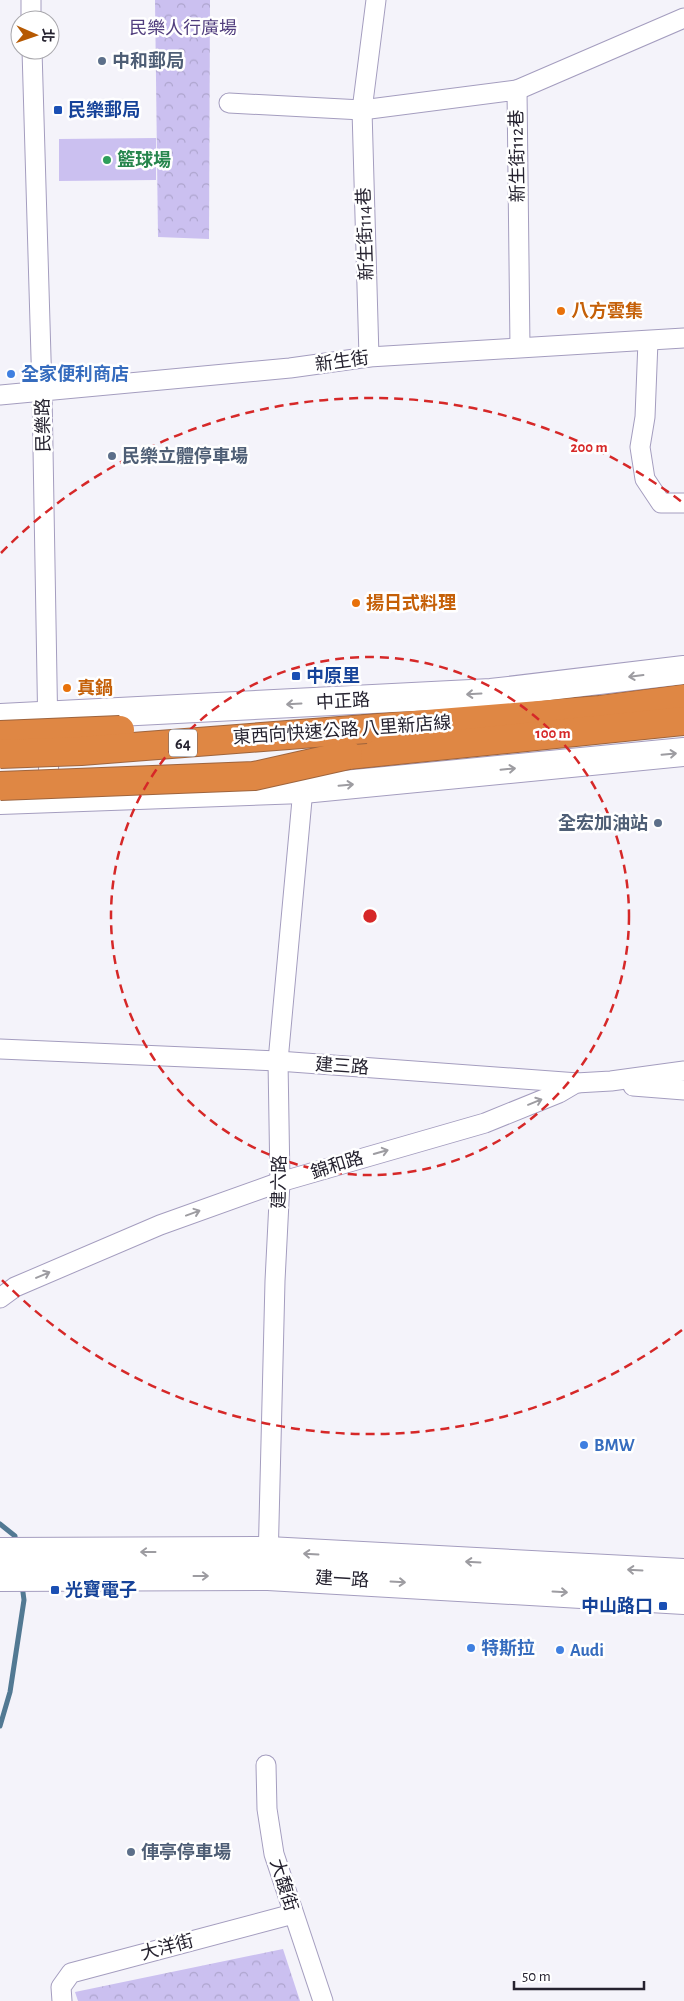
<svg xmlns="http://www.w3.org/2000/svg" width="684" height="2001" viewBox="0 0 684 2001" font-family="'Alegreya Sans','Noto Sans TC',sans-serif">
  <defs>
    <pattern id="park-crowns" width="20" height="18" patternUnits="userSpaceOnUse" patternTransform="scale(1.25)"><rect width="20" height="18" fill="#cbc0f0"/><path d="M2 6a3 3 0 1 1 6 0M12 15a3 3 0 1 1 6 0" fill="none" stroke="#aea5ce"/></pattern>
  </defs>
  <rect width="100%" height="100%" fill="#f4f3fa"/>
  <g fill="url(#park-crowns)">
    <polygon points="155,0 210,0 209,239 158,237"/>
    <polygon points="283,1949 300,2001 78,2001 75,1992"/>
  </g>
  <polygon fill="#cbc0f0" points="156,138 156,180 59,181 59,139"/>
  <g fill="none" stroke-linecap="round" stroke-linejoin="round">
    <g stroke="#527993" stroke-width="5">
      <polyline points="0,1524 15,1536 16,1544"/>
      <polyline points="0,1726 10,1692 24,1600 22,1585"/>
    </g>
    <defs>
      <g id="street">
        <polyline points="31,0 31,20"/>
        <polyline points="32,50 42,391 49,795"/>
        <polyline points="517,90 684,18"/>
        <polyline points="229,103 362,110 517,90 520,347"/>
        <polyline points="648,341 645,417 640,447 645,479 661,503 684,503"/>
        <polyline points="369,357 362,110 376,0"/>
        <polyline points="0,395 290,368 369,357 684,338"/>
        <polyline points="0,1049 278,1061 578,1083"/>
        <polyline points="633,1086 684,1090"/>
        <polyline points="0,1298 15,1287 160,1225 280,1182 485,1123 559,1093 576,1083 611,1081 684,1071"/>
        <polyline points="268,1563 275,1281 280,1182 278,1061 303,789"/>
        <polyline points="266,1765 267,1809 274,1854 323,2001"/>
        <polyline points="62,2001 61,1987 71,1973 293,1914"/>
      </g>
      <g id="secondary">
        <polyline points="0,718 491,693 684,670"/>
        <polyline points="0,800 303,789 684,752"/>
        <polyline points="0,1552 268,1551 684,1573"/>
        <polyline points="0,1577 268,1576 684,1600"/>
      </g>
      <g id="highway">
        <polyline points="366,729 600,710 684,699"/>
        <polyline points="348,755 684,721"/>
      </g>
    </defs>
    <use href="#street" stroke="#a49dbf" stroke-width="21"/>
    <use href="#secondary" stroke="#a49dbf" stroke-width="30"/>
    <use href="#highway" stroke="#9e643d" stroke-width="30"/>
    <use href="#street" stroke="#fff" stroke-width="19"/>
    <use href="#secondary" stroke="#fff" stroke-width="28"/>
    <use href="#highway" stroke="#df8744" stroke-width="28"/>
    <defs>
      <g id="highway-bridge">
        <polyline points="0,735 120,730"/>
        <polyline points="0,754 81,751 366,729"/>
        <polyline points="0,786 254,776 348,755"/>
      </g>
    </defs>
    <use href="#highway-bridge" stroke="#9e643d" stroke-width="30" stroke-linecap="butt"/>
    <use href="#highway-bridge" stroke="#df8744" stroke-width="28"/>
  </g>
  <defs><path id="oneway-shaft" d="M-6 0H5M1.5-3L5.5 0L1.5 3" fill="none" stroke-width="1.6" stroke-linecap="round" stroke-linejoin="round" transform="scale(1.25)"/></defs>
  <g stroke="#9d9ca1">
    <use href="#oneway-shaft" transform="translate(636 676) rotate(173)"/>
    <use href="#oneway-shaft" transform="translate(474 694) rotate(177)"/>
    <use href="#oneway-shaft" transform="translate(294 704) rotate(177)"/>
    <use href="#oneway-shaft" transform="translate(669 754) rotate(-5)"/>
    <use href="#oneway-shaft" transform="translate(508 769) rotate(-5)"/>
    <use href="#oneway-shaft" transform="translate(346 785) rotate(-5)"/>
    <use href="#oneway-shaft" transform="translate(535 1102) rotate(-22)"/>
    <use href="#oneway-shaft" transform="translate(381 1152) rotate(-16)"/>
    <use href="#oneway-shaft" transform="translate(193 1213) rotate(-20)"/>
    <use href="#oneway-shaft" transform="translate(43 1275) rotate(-23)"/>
    <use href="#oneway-shaft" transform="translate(148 1552) rotate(180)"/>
    <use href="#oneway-shaft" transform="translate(311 1554) rotate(-177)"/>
    <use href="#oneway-shaft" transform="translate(473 1562) rotate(-177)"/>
    <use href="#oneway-shaft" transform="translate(635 1570) rotate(-177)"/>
    <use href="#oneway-shaft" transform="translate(201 1576)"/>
    <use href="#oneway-shaft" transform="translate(398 1582) rotate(3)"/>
    <use href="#oneway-shaft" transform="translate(560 1592) rotate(3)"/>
  </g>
  <g fill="none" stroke="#d62828" stroke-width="2.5" stroke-dasharray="9 6">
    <circle cx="370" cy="916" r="259"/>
    <path d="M682 1330A518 518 0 0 1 1 1279M1 553A518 518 0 0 1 682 502"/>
  </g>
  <g fill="#5c6f8a" stroke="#fff" stroke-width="2">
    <circle cx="102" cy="61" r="5"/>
    <circle cx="112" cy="456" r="5"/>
    <circle cx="658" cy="823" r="5"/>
    <circle cx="131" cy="1852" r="5"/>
  </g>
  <g fill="#1a4fb4" stroke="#fff" stroke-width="2">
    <rect x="53" y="105" width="10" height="10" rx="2.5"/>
    <rect x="291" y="671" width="10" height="10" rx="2.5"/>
    <rect x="50" y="1585" width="10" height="10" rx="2.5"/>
    <rect x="658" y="1601" width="10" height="10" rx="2.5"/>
  </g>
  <circle fill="#2e9e5b" stroke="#fff" stroke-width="2" cx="107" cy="160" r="5"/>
  <g fill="#e8710a" stroke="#fff" stroke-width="2">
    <circle cx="561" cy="311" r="5"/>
    <circle cx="356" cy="603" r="5"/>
    <circle cx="67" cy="688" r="5"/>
  </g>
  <g fill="#3f7fe0" stroke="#fff" stroke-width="2">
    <circle cx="11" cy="374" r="5"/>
    <circle cx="584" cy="1445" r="5"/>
    <circle cx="471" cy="1648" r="5"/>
    <circle cx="560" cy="1650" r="5"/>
  </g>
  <g text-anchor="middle" stroke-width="5" stroke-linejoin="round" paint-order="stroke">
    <rect fill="#fff" stroke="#66646d" stroke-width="1" x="169" y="729.5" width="28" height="27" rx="4"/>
    <g font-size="16" font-weight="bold" fill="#25222f">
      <text x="183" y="749">64</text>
    </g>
    <g font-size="18" fill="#523f7f" stroke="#fff">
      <text x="183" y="34">民樂人行廣場</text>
    </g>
    <g font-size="18" font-weight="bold" fill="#4e5e75" stroke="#fff" text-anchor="start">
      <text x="112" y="67">中和郵局</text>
      <text x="122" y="462">民樂立體停車場</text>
      <text x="648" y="829" text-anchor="end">全宏加油站</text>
      <text x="141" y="1858">俥亭停車場</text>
    </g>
    <g font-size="18" font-weight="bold" fill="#164399" stroke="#fff" text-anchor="start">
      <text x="68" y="116">民樂郵局</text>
      <text x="306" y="682">中原里</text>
      <text x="65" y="1596">光寶電子</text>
      <text x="653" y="1612" text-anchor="end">中山路口</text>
    </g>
    <g font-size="18" fill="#25222f" stroke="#fff">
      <text transform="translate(517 156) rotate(-91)" y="6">新生街112巷</text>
      <text transform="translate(365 234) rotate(-92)" y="6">新生街114巷</text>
      <text transform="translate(342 361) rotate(-8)" y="6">新生街</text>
      <text transform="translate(43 425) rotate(-91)" y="6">民樂路</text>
      <text transform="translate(343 701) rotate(-3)" y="6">中正路</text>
      <text transform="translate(342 730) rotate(-4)" y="6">東西向快速公路 八里新店線</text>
      <text transform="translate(342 1066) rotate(4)" y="6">建三路</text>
      <text transform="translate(337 1165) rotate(-17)" y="6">錦和路</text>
      <text transform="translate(279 1182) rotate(-89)" y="6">建六路</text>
      <text transform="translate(342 1579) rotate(3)" y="6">建一路</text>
      <text transform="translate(284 1885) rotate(73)" y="6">大馥街</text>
      <text transform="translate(167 1947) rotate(-15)" y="6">大洋街</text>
    </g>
    <g font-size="18" font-weight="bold" fill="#27864d" stroke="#fff" text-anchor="start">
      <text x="117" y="166">籃球場</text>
    </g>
    <g font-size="18" font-weight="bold" fill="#c56008" stroke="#fff" text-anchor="start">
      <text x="571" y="317">八方雲集</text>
      <text x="366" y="609">揚日式料理</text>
      <text x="77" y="694">真鍋</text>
    </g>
    <g font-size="18" font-weight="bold" fill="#366cbe" stroke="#fff" text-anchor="start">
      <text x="21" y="380">全家便利商店</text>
      <text x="594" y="1451">BMW</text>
      <text x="481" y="1654">特斯拉</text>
      <text x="570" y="1656">Audi</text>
    </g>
  </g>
  <circle cx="370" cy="916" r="8" fill="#d62828" stroke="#fff" stroke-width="2.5"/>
  <g font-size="15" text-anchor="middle" font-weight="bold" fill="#d62828" stroke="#fff" stroke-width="5" stroke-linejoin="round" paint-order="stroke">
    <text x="589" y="452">200 m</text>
    <text x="553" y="738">100 m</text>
  </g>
  <g transform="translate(35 35) rotate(92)"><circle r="24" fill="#ffffff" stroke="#a8a7ac"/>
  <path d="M0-4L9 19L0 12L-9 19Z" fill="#b65902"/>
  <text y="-8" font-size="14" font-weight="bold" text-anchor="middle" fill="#25222f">北</text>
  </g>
  <path d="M514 1981v8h130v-8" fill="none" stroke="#25222f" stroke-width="2.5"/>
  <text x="522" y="1981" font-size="15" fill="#25222f" stroke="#ffffff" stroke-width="4" paint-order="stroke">50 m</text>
</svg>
